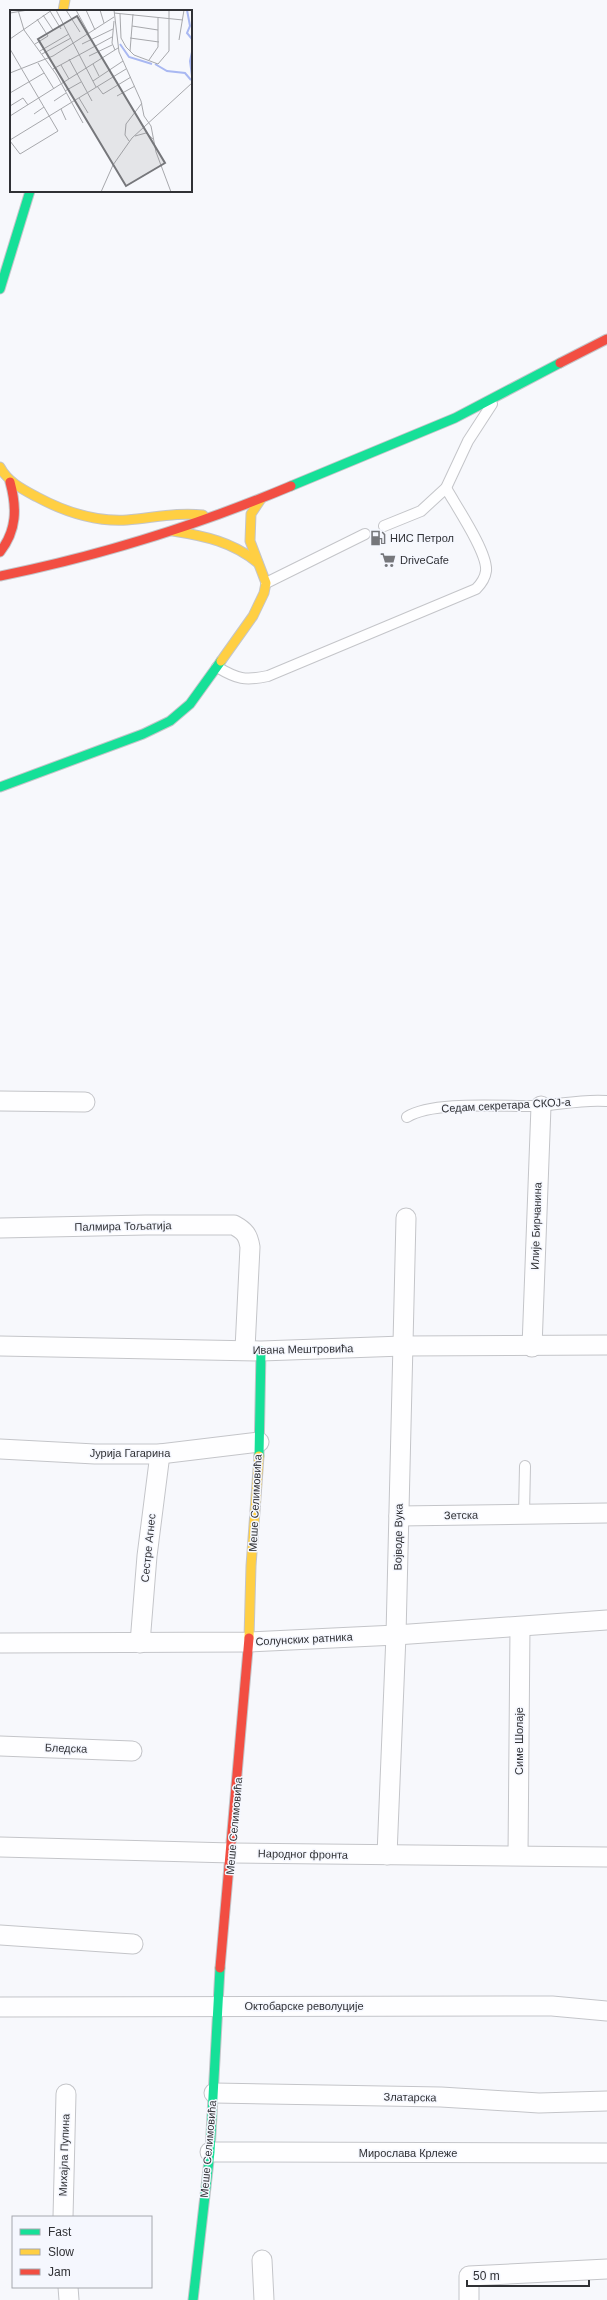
<svg xmlns="http://www.w3.org/2000/svg" width="607" height="2300" viewBox="0 0 607 2300" font-family="Arial,sans-serif">
  <rect width="100%" height="100%" fill="#f7f8fc"/>
  <g fill="none" stroke-linecap="round" stroke-linejoin="round">
    <defs>
      <g id="lane">
        <polyline points="384,526 421,511 446,488 468,441 492,404"/>
        <polyline points="266,583 365,534"/>
        <path d="M 217,667 C 237,679 245,681 268,676 L 476,589 C 481,584 485,579 486,571 C 488,553 456,506 446,488"/>
        <path d="M 407,1117 C 434,1100 507,1107 540,1106 C 563,1104 584,1099 607,1101"/>
        <polyline points="524,1514 525,1466"/>
      </g>
      <g id="street">
        <polyline points="0,1101 85,1102"/>
        <path d="M 0,1228 L 146,1225 L 234,1225 C 245,1231 248,1235 250,1247 L 245,1349"/>
        <polyline points="0,1346 261,1351 403,1346 607,1345"/>
        <polyline points="532,1347 541,1106"/>
        <polyline points="0,1449 95,1454 160,1454 259,1442"/>
        <polyline points="399,1516 607,1513"/>
        <polyline points="0,1643 249,1642 396,1635 607,1620"/>
        <polyline points="140,1643 147,1556 160,1454"/>
        <polyline points="0,1746 132,1751"/>
        <polyline points="0,1847 232,1853 607,1857"/>
        <polyline points="387,1855 396,1635 406,1218"/>
        <polyline points="518,1855 520,1627"/>
        <polyline points="0,1935 133,1944"/>
        <polyline points="0,2007 552,2006 607,2011"/>
        <polyline points="214,2093 441,2097 539,2103 607,2101"/>
        <polyline points="210,2152 607,2153"/>
        <polyline points="63,2217 66,2094"/>
        <polyline points="262,2260 264,2300"/>
        <polyline points="68,2287 69,2300"/>
        <polyline points="469,2300 469,2276 607,2269"/>
      </g>
      <g id="fast">
        <polyline points="0,289 30,191"/>
        <polyline points="291,486 455,418 560,363"/>
        <polyline points="0,787 143,734 170,721 190,704 221,661"/>
        <polyline points="259,1456 261,1351"/>
        <polyline points="193,2300 210,2152 220,1968"/>
      </g>
      <g id="slow">
        <polyline points="63,11 65,0"/>
        <path d="M 0,467 C 8,482 22,489 37,497 C 65,512 95,522 127,520 C 153,518 177,512 203,515"/>
        <path d="M 173,531 C 205,536 233,542 258,563"/>
        <polyline points="221,661 253,616 264,593 266,583 250,541 251,514 261,499"/>
        <polyline points="249,1638 251,1566 259,1456"/>
      </g>
      <g id="jam">
        <polyline points="560,363 607,339"/>
        <path d="M 0,552 C 17,530 17,508 10,482"/>
        <path d="M 0,576 C 99,556 198,525 291,486"/>
        <polyline points="220,1968 249,1638"/>
      </g>
    </defs>
    <use href="#lane" stroke="#c4c5c9" stroke-width="12"/>
    <use href="#street" stroke="#c4c5c9" stroke-width="21"/>
    <use href="#fast" stroke="#c4c5c9" stroke-width="11"/>
    <use href="#slow" stroke="#c4c5c9" stroke-width="11"/>
    <use href="#jam" stroke="#c4c5c9" stroke-width="11"/>
    <use href="#lane" stroke="#fefeff" stroke-width="10"/>
    <use href="#street" stroke="#fefeff" stroke-width="19"/>
    <use href="#fast" stroke="#16e098" stroke-width="9"/>
    <use href="#slow" stroke="#ffcf43" stroke-width="9"/>
    <use href="#jam" stroke="#f24e42" stroke-width="9"/>
  </g>
  <defs>
    <symbol id="fuel-bare" viewBox="-9 -9 18 18"><path d="M-5.5-6h7V0h2V4h1.3V-2.5L3-4.5l.8-.8L6-3V5H2.5V1h-1V6h-7ZM-4.2-4.7v3.2H.2V-4.7Z" fill="#76777b" stroke="#f5f7fe" stroke-width="2.5" paint-order="stroke"/></symbol>
    <symbol id="supermarket-bare" viewBox="-9 -9 18 18"><path d="M-6-5.5h2.5l.6 2H6L4.5 2H-2.5L-4.4-4H-6ZM-1.5 3.2a1.3 1.3 0 1 0 .1 0ZM3 3.2a1.3 1.3 0 1 0 .1 0Z" fill="#76777b" stroke="#f5f7fe" stroke-width="2.5" paint-order="stroke"/></symbol>
  </defs>
  <g fill-rule="evenodd">
    <use href="#fuel-bare" x="367" y="527" width="22" height="22"/>
    <use href="#supermarket-bare" x="377" y="549" width="22" height="22"/>
  </g>
  <g text-anchor="middle" stroke-width="3" stroke-linejoin="round" paint-order="stroke">
    <g font-size="11" fill="#303135" stroke="#f5f7fe" text-anchor="start">
      <text x="390" y="542">НИС Петрол</text>
      <text x="400" y="564">DriveCafe</text>
    </g>
    <g font-size="11" fill="#303135" stroke="#f5f7fe">
      <text transform="translate(506 1105) rotate(-3)" y="4">Седам секретара СКОЈ-а</text>
      <text transform="translate(123 1226) rotate(-1)" y="4">Палмира Тољатија</text>
      <text transform="translate(536 1226) rotate(-88)" y="4">Илије Бирчанина</text>
      <text transform="translate(303 1349) rotate(-1)" y="4">Ивана Мештровића</text>
      <text x="130" y="1457">Јурија Гагарина</text>
      <text transform="translate(255 1503) rotate(-87)" y="4">Меше Селимовића</text>
      <text transform="translate(461 1515) rotate(-1)" y="4">Зетска</text>
      <text transform="translate(398 1537) rotate(-89)" y="4">Војводе Вука</text>
      <text transform="translate(148 1548) rotate(-84)" y="4">Сестре Агнес</text>
      <text transform="translate(304 1639) rotate(-3)" y="4">Солунских ратника</text>
      <text transform="translate(519 1741) rotate(-90)" y="4">Симе Шолаје</text>
      <text transform="translate(66 1748) rotate(2)" y="4">Бледска</text>
      <text transform="translate(234 1826) rotate(-85)" y="4">Меше Селимовића</text>
      <text transform="translate(303 1854) rotate(1)" y="4">Народног фронта</text>
      <text x="304" y="2010">Октобарске револуције</text>
      <text transform="translate(410 2097) rotate(1)" y="4">Златарска</text>
      <text transform="translate(208 2149) rotate(-85)" y="4">Меше Селимовића</text>
      <text x="408" y="2157">Мирослава Крлеже</text>
      <text transform="translate(64 2155) rotate(-88)" y="4">Михајла Пупина</text>
    </g>
  </g>
  <g transform="translate(10 10)">
    <rect width="182" height="182" fill="#f7f8fc"/>
    <path fill="none" stroke="#a9b8f2" stroke-width="2" d="M 177,0 L 180,16 L 177,23 L 182,29M 110,34 L 119,47 L 142,54M 182,42 L 180,51 L 182,66M 145,54 L 157,61 L 175,63 L 181,70"/>
    <path fill="none" stroke="#a7a8ac" stroke-width="1" d="M 8,0 L 14,20 L 46,64 L 73,113M 46,0 L 86,77M 56,0 L 70,22M 66,0 L 79,24M 76,0 L 85,20M 90,0 L 94,13M 104,0 L 109,42 L 131,91 L 134,106 L 141,116 L 146,142 L 161,182M 40,1 L 51,19M 0,3 L 18,0M 104,3 L 173,10M 110,4 L 111,28 L 116,37 L 124,45 L 148,54 L 159,41 L 159,0M 33,5 L 43,20M 104,11 L 102,33 L 105,40M 122,16 L 148,20M 120,28 L 149,32M 0,29 L 42,0M 169,30 L 174,0M 25,34 L 38,26 L 27,9M 72,34 L 103,19M 0,39 L 48,121 L 10,144 L 0,131M 30,41 L 59,24M 120,41 L 123,4M 32,44 L 61,28M 79,46 L 102,35M 59,49 L 82,91M 139,50 L 148,37 L 148,8M 28,53 L 44,79M 83,54 L 89,66M 51,55 L 59,69M 43,59 L 102,27M 0,63 L 43,46 L 104,7M 83,71 L 113,51M 87,76 L 93,84 L 121,67M 55,81 L 71,72M 0,83 L 34,63M 107,86 L 125,76M 69,88 L 78,103M 44,91 L 56,83M 0,96 L 13,88 L 18,95M 51,99 L 56,110M 24,104 L 34,97M 0,106 L 108,38M 125,126 L 136,123 L 143,129M 0,130 L 116,59M 119,131 L 115,125 L 116,114 L 132,93M 91,182 L 103,155 L 122,128 L 182,73"/>
    <path fill="#76777b" fill-opacity="0.15" stroke="#76777b" stroke-width="2" d="M 67,6 L 155,153 L 116,176 L 28,29 Z"/>
    <rect width="182" height="182" fill="none" stroke="#303135" stroke-width="2"/>
  </g>
  <rect x="12" y="2216" width="140" height="72" fill="#f5f7fe" stroke="#a6a8ae"/>
  <rect x="20" y="2229" width="20" height="6" fill="#16e098" stroke="#a6a8ae"/>
  <text x="48" y="2236" font-size="12" fill="#303135">Fast</text>
  <rect x="20" y="2249" width="20" height="6" fill="#ffcf43" stroke="#a6a8ae"/>
  <text x="48" y="2256" font-size="12" fill="#303135">Slow</text>
  <rect x="20" y="2269" width="20" height="6" fill="#f24e42" stroke="#a6a8ae"/>
  <text x="48" y="2276" font-size="12" fill="#303135">Jam</text>
  <path d="M467 2280v6h122v-6" fill="none" stroke="#303135" stroke-width="2"/>
  <text x="473" y="2280" font-size="12" fill="#303135" stroke="#f5f7fe" stroke-width="3" paint-order="stroke">50 m</text>
</svg>
